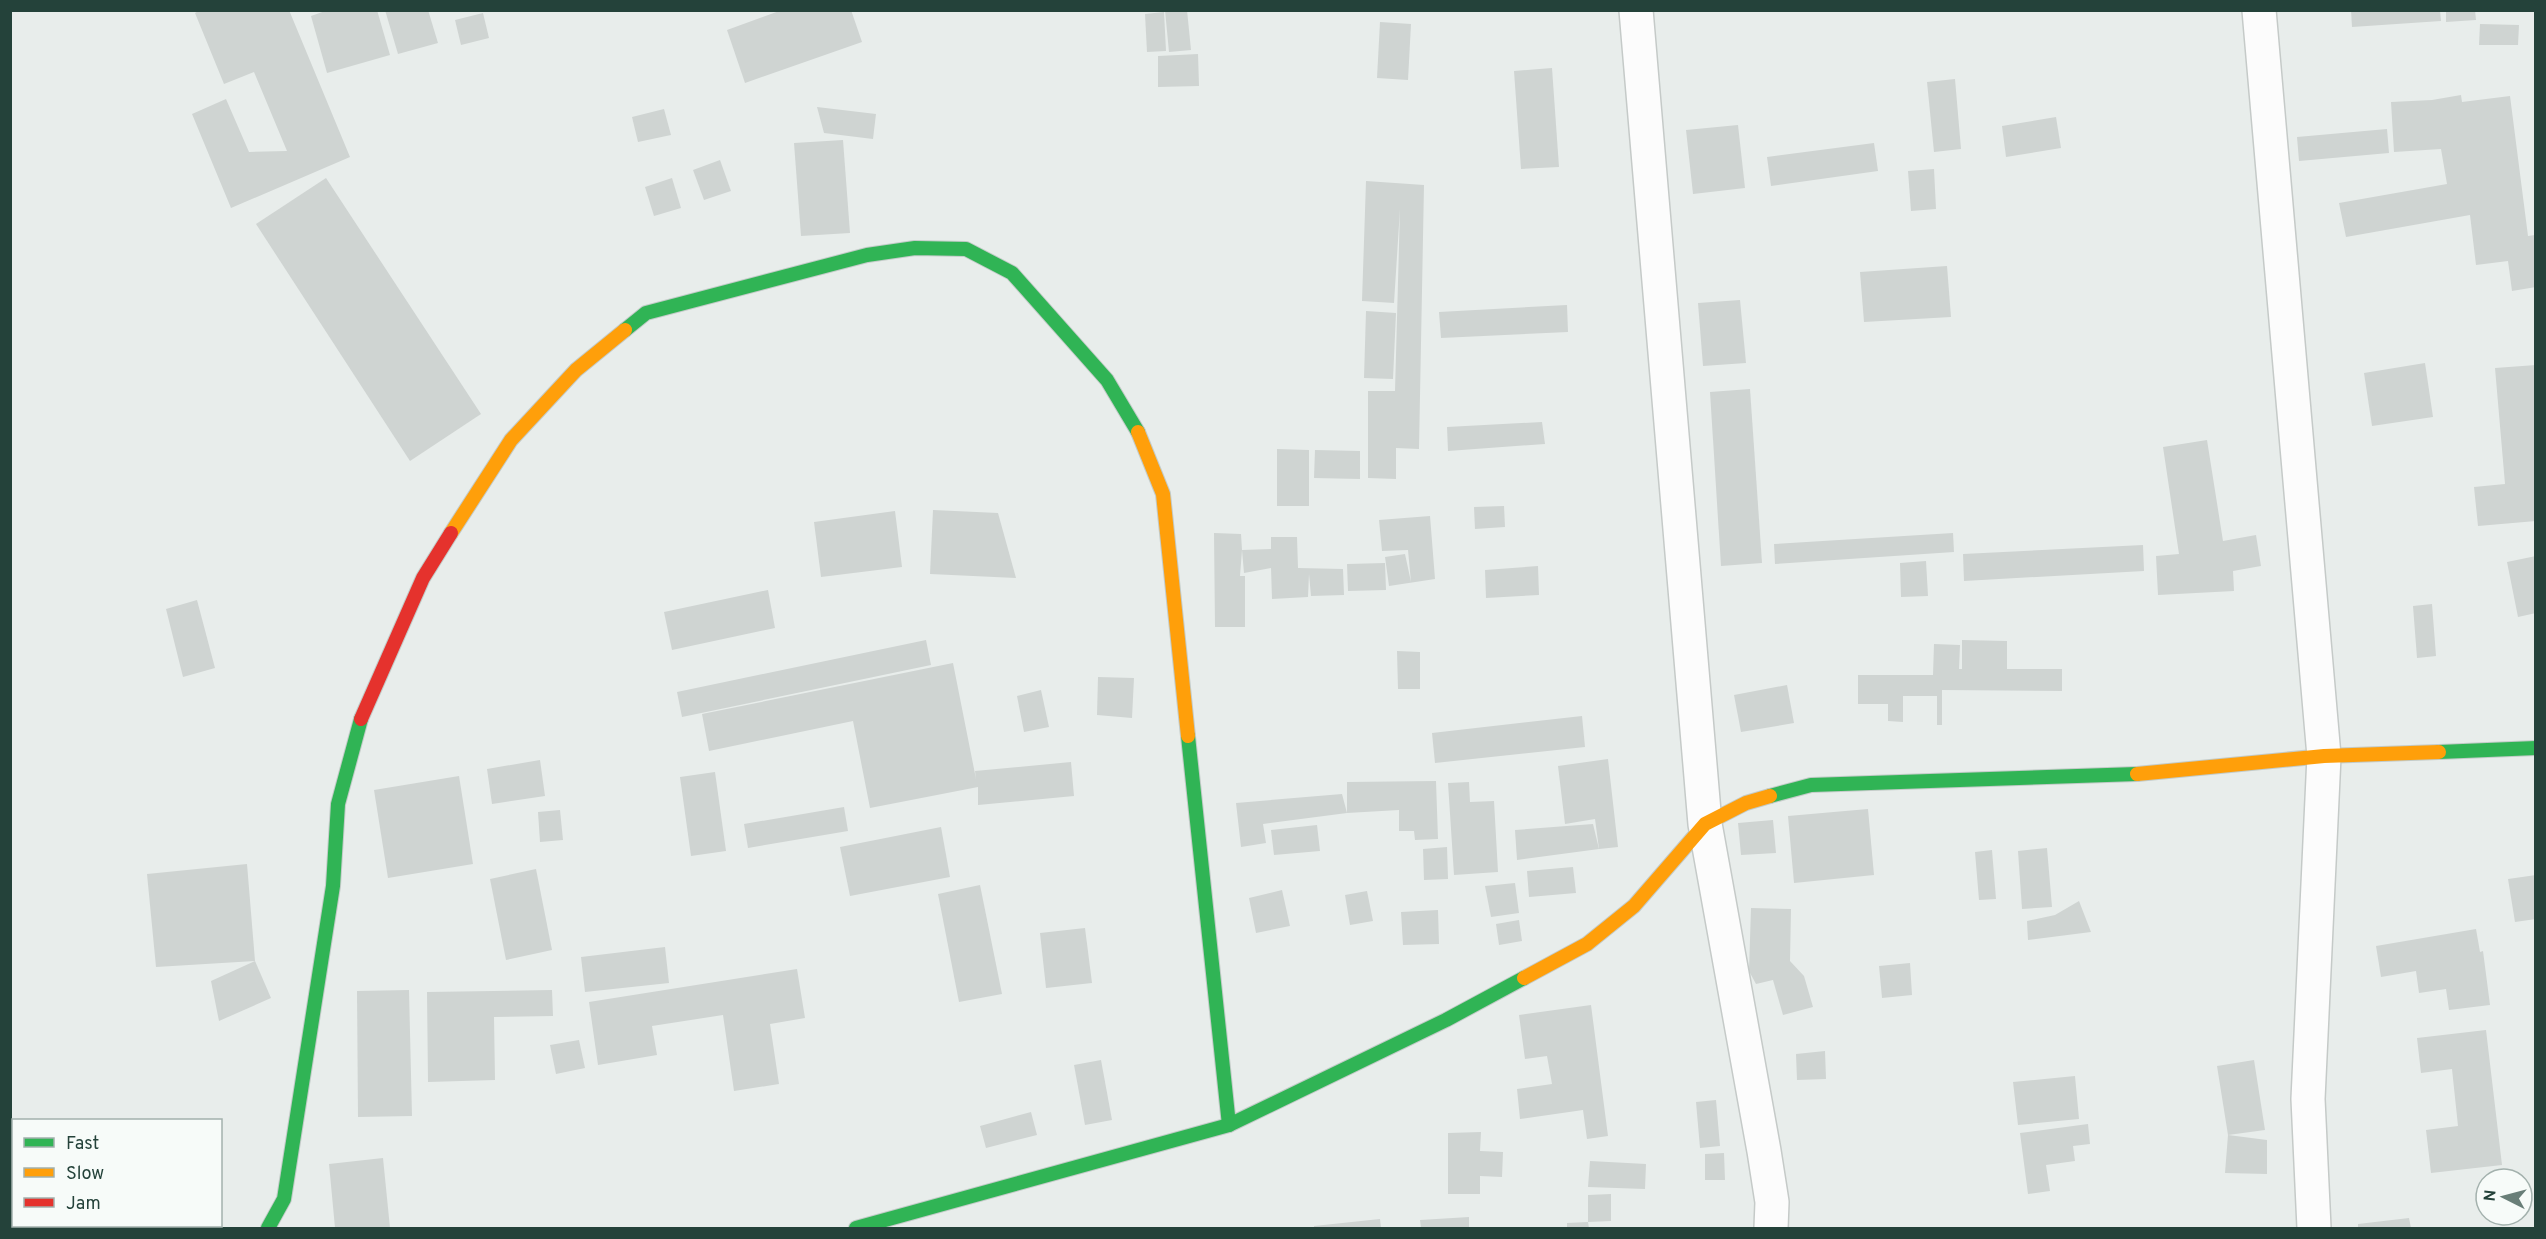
<svg xmlns="http://www.w3.org/2000/svg" width="2546" height="1239" viewBox="0 0 2546 1239" font-family="Overpass,sans-serif">
  <rect width="100%" height="100%" fill="#e8edeb"/>
  <g fill="#cfd4d2">
    <polygon points="200,10 289,10 350,157 231,208 192,114 226,99 249,152 287,151 254,72 224,84 195,13"/>
    <polygon points="328,10 377,10 390,55 327,73 311,16"/>
    <polygon points="385,10 428,10 438,43 398,54"/>
    <polygon points="782,10 851,10 862,42 745,83 727,30"/>
    <polygon points="1165,10 1187,10 1191,50 1169,52"/>
    <polygon points="2351,10 2440,10 2441,21 2352,27"/>
    <polygon points="2446,10 2475,10 2476,20 2446,22"/>
    <polygon points="1164,12 1166,51 1147,52 1145,14"/>
    <polygon points="483,13 489,38 461,45 455,20"/>
    <polygon points="1380,22 1411,24 1408,80 1377,78"/>
    <polygon points="2480,24 2519,25 2518,45 2479,45"/>
    <polygon points="1198,54 1199,86 1158,87 1158,56"/>
    <polygon points="1552,68 1559,167 1521,169 1514,71"/>
    <polygon points="1955,79 1961,149 1934,152 1927,82"/>
    <polygon points="2461,95 2462,102 2510,96 2528,236 2535,235 2536,242 2536,287 2512,291 2508,261 2476,265 2470,215 2346,237 2339,203 2447,184 2441,149 2394,152 2391,102 2432,100"/>
    <polygon points="817,107 876,114 873,139 824,133"/>
    <polygon points="664,109 671,135 638,142 632,117"/>
    <polygon points="2056,117 2061,148 2006,157 2002,126"/>
    <polygon points="1738,125 1745,188 1693,194 1686,130"/>
    <polygon points="2387,129 2389,153 2299,161 2297,137"/>
    <polygon points="843,140 850,233 801,236 794,143"/>
    <polygon points="1874,143 1878,171 1771,186 1767,157"/>
    <polygon points="720,160 731,191 704,200 693,170"/>
    <polygon points="1934,169 1936,209 1911,211 1908,171"/>
    <polygon points="326,178 481,414 410,461 256,224"/>
    <polygon points="672,178 681,208 654,216 645,187"/>
    <polygon points="1366,181 1424,185 1419,449 1396,448 1396,479 1368,478 1368,391 1395,391 1400,209 1394,303 1362,301"/>
    <polygon points="1947,266 1951,317 1864,322 1860,272"/>
    <polygon points="1740,300 1746,363 1703,366 1698,303"/>
    <polygon points="1567,305 1568,332 1441,338 1439,312"/>
    <polygon points="1366,311 1396,313 1393,379 1364,378"/>
    <polygon points="2425,363 2433,417 2372,426 2364,373"/>
    <polygon points="2536,365 2536,521 2478,526 2474,487 2505,484 2495,368"/>
    <polygon points="1750,389 1762,563 1721,566 1710,392"/>
    <polygon points="1542,422 1545,444 1448,451 1447,427"/>
    <polygon points="2207,440 2223,541 2256,535 2261,566 2233,571 2234,591 2158,595 2156,556 2179,554 2163,447"/>
    <polygon points="1277,449 1309,450 1309,506 1277,506"/>
    <polygon points="1315,450 1360,451 1360,479 1314,478"/>
    <polygon points="1504,506 1505,527 1475,529 1474,507"/>
    <polygon points="933,510 998,513 1016,578 930,574"/>
    <polygon points="895,511 902,567 821,577 814,522"/>
    <polygon points="1430,516 1435,579 1389,586 1385,557 1405,554 1411,582 1408,550 1382,551 1379,520"/>
    <polygon points="1214,533 1241,534 1242,550 1240,576 1245,576 1245,627 1215,627"/>
    <polygon points="1953,533 1954,552 1775,564 1774,544"/>
    <polygon points="1271,537 1297,537 1298,568 1343,569 1344,595 1311,596 1309,574 1308,597 1272,599 1271,568 1244,573 1242,550 1271,549"/>
    <polygon points="2143,545 2144,571 1964,581 1963,554"/>
    <polygon points="2536,556 2536,613 2518,617 2507,562"/>
    <polygon points="1926,561 1928,596 1901,597 1900,563"/>
    <polygon points="1385,563 1386,590 1348,591 1347,564"/>
    <polygon points="1538,566 1539,595 1486,598 1485,570"/>
    <polygon points="768,590 775,628 672,650 664,612"/>
    <polygon points="197,600 215,668 183,677 166,609"/>
    <polygon points="2432,604 2436,656 2417,658 2413,606"/>
    <polygon points="926,640 931,665 682,717 677,692"/>
    <polygon points="1962,640 2007,641 2007,669 2062,669 2062,691 1942,690 1942,725 1937,725 1937,696 1903,696 1903,722 1888,721 1888,704 1858,704 1858,675 1933,675 1934,644 1960,645 1959,669 1962,669"/>
    <polygon points="1397,651 1420,652 1420,689 1398,689"/>
    <polygon points="953,663 976,779 975,771 1071,762 1074,796 978,805 978,787 870,808 853,721 709,751 702,714"/>
    <polygon points="1098,677 1134,678 1132,718 1097,715"/>
    <polygon points="1787,685 1794,723 1741,732 1734,695"/>
    <polygon points="1041,690 1049,727 1024,732 1017,696"/>
    <polygon points="1582,716 1585,747 1435,763 1432,733"/>
    <polygon points="1608,759 1618,847 1599,849 1595,819 1565,824 1558,766"/>
    <polygon points="540,760 545,796 492,804 487,769"/>
    <polygon points="715,772 726,851 691,856 680,777"/>
    <polygon points="459,776 473,864 388,878 374,790"/>
    <polygon points="1436,781 1438,839 1415,840 1414,831 1399,831 1399,810 1347,813 1263,824 1266,843 1241,847 1236,803 1342,794 1347,813 1347,782"/>
    <polygon points="1469,782 1470,802 1494,801 1498,872 1454,875 1448,783"/>
    <polygon points="844,807 848,831 748,848 744,824"/>
    <polygon points="1868,809 1874,875 1794,883 1788,816"/>
    <polygon points="560,810 563,840 540,842 538,812"/>
    <polygon points="1773,820 1776,853 1741,855 1738,823"/>
    <polygon points="1593,824 1599,849 1517,860 1515,830"/>
    <polygon points="1317,825 1320,851 1274,855 1271,830"/>
    <polygon points="941,827 950,877 850,896 840,847"/>
    <polygon points="1447,847 1448,879 1424,880 1423,849"/>
    <polygon points="2047,848 2052,907 2022,909 2018,851"/>
    <polygon points="1992,850 1996,899 1979,900 1975,852"/>
    <polygon points="247,864 255,961 156,967 147,874"/>
    <polygon points="1573,867 1576,893 1529,897 1527,871"/>
    <polygon points="536,869 552,950 506,960 490,879"/>
    <polygon points="2536,875 2536,919 2515,922 2508,879"/>
    <polygon points="1515,883 1519,913 1491,917 1485,886"/>
    <polygon points="980,885 1002,994 959,1002 938,894"/>
    <polygon points="1282,890 1290,926 1256,933 1249,898"/>
    <polygon points="1367,891 1373,921 1350,925 1345,895"/>
    <polygon points="2079,901 2091,932 2028,940 2027,921 2055,915"/>
    <polygon points="1751,908 1791,909 1790,961 1804,976 1813,1007 1783,1015 1773,980 1756,984 1749,971"/>
    <polygon points="1438,910 1439,944 1403,945 1401,912"/>
    <polygon points="1519,920 1522,941 1499,945 1496,924"/>
    <polygon points="1085,928 1092,983 1046,988 1040,933"/>
    <polygon points="2476,929 2480,952 2483,951 2490,1005 2449,1010 2446,989 2419,993 2416,971 2381,977 2376,946"/>
    <polygon points="665,947 669,983 585,992 581,957"/>
    <polygon points="255,961 271,998 219,1021 211,981"/>
    <polygon points="1910,963 1912,995 1882,998 1879,966"/>
    <polygon points="797,969 805,1018 770,1024 779,1084 734,1091 723,1015 652,1026 657,1055 598,1065 589,1002"/>
    <polygon points="409,990 412,1116 358,1117 357,991"/>
    <polygon points="552,990 553,1016 494,1017 495,1080 428,1082 427,992"/>
    <polygon points="1591,1005 1608,1136 1587,1139 1583,1110 1520,1119 1517,1089 1552,1084 1547,1056 1525,1059 1519,1015"/>
    <polygon points="2486,1030 2502,1165 2431,1173 2426,1130 2458,1126 2452,1069 2421,1073 2417,1038"/>
    <polygon points="579,1040 585,1068 556,1074 550,1045"/>
    <polygon points="1825,1051 1826,1079 1797,1080 1796,1054"/>
    <polygon points="1101,1060 1112,1120 1085,1125 1074,1065"/>
    <polygon points="2254,1060 2265,1130 2228,1135 2217,1066"/>
    <polygon points="2075,1076 2079,1119 2018,1125 2013,1082"/>
    <polygon points="1716,1100 1720,1146 1700,1148 1696,1102"/>
    <polygon points="1031,1112 1037,1135 986,1148 980,1126"/>
    <polygon points="2088,1124 2090,1144 2073,1146 2075,1161 2046,1165 2050,1191 2028,1194 2020,1133"/>
    <polygon points="1481,1132 1480,1151 1503,1152 1502,1177 1480,1176 1480,1194 1448,1194 1448,1133"/>
    <polygon points="2228,1135 2267,1140 2267,1174 2225,1173"/>
    <polygon points="1724,1153 1725,1180 1705,1180 1705,1154"/>
    <polygon points="383,1158 390,1228 335,1228 329,1164"/>
    <polygon points="1590,1161 1646,1164 1645,1189 1588,1187"/>
    <polygon points="14,1182 14,1226 16,1226 16,1228 10,1228 10,1187"/>
    <polygon points="1611,1194 1611,1221 1588,1222 1589,1228 1567,1228 1567,1223 1588,1222 1588,1195"/>
    <polygon points="1469,1217 1469,1228 1421,1228 1420,1220"/>
    <polygon points="2409,1218 2411,1228 2358,1228 2358,1224"/>
    <polygon points="1380,1219 1381,1228 1314,1228 1314,1226"/>
  </g>
  <g fill="none" stroke-linecap="round" stroke-linejoin="round">
    <defs>
      <g id="street">
        <polyline points="1636,10 1705,824 1764,1151 1772,1202 1771,1228"/>
        <polyline points="2259,10 2324,756 2308,1099 2314,1228"/>
      </g>
      <g id="fast">
        <polyline points="625,330 646,313 867,255 915,248 966,249 1012,273 1107,380 1138,432"/>
        <polyline points="1188,736 1229,1125"/>
        <polyline points="2439,752 2536,748"/>
        <polyline points="1770,796 1811,785 2137,774"/>
        <polyline points="268,1228 284,1199 333,886 338,804 361,719"/>
        <polyline points="856,1228 1229,1125 1446,1020 1524,978"/>
      </g>
      <g id="slow">
        <polyline points="1138,432 1163,494 1188,736"/>
        <polyline points="451,533 511,440 576,370 625,330"/>
        <polyline points="2137,774 2324,756 2439,752"/>
        <polyline points="1524,978 1587,944 1634,906 1705,824 1746,803 1770,796"/>
      </g>
      <polyline id="jam" points="361,719 423,578 451,533"/>
    </defs>
    <use href="#street" stroke="#c5cac8" stroke-width="36"/>
    <use href="#fast" stroke="#c3cbc8" stroke-width="16"/>
    <use href="#slow" stroke="#c3cbc8" stroke-width="16"/>
    <use href="#jam" stroke="#c3cbc8" stroke-width="16"/>
    <use href="#street" stroke="#fcfcfc" stroke-width="33"/>
    <use href="#fast" stroke="#30b455" stroke-width="14"/>
    <use href="#slow" stroke="#ff9f0a" stroke-width="14"/>
    <use href="#jam" stroke="#e5322d" stroke-width="14"/>
  </g>
  <rect width="2546" height="1239" fill="none" stroke="#24423a" stroke-width="24"/>
  <rect x="12" y="1119" width="210" height="108" fill="#f7fbf9" stroke="#a3b1ad" stroke-width="1.5"/>
  <rect x="24" y="1138" width="30" height="9" fill="#30b455" stroke="#a3b1ad" stroke-width="1.5"/>
  <text x="66" y="1149" font-size="18" fill="#24423a">Fast</text>
  <rect x="24" y="1168" width="30" height="9" fill="#ff9f0a" stroke="#a3b1ad" stroke-width="1.5"/>
  <text x="66" y="1179" font-size="18" fill="#24423a">Slow</text>
  <rect x="24" y="1198" width="30" height="9" fill="#e5322d" stroke="#a3b1ad" stroke-width="1.5"/>
  <text x="66" y="1209" font-size="18" fill="#24423a">Jam</text>
  <g transform="translate(2504 1197) rotate(276)"><circle r="28" fill="#f7fbf9" stroke="#a3b1ad" stroke-width="1.5"/>
  <path d="M0-4.5L10 22L0 15L-10 22Z" fill="#697e78"/>
  <text y="-9" font-size="16" font-weight="bold" text-anchor="middle" fill="#24423a">N</text>
  </g>
</svg>
